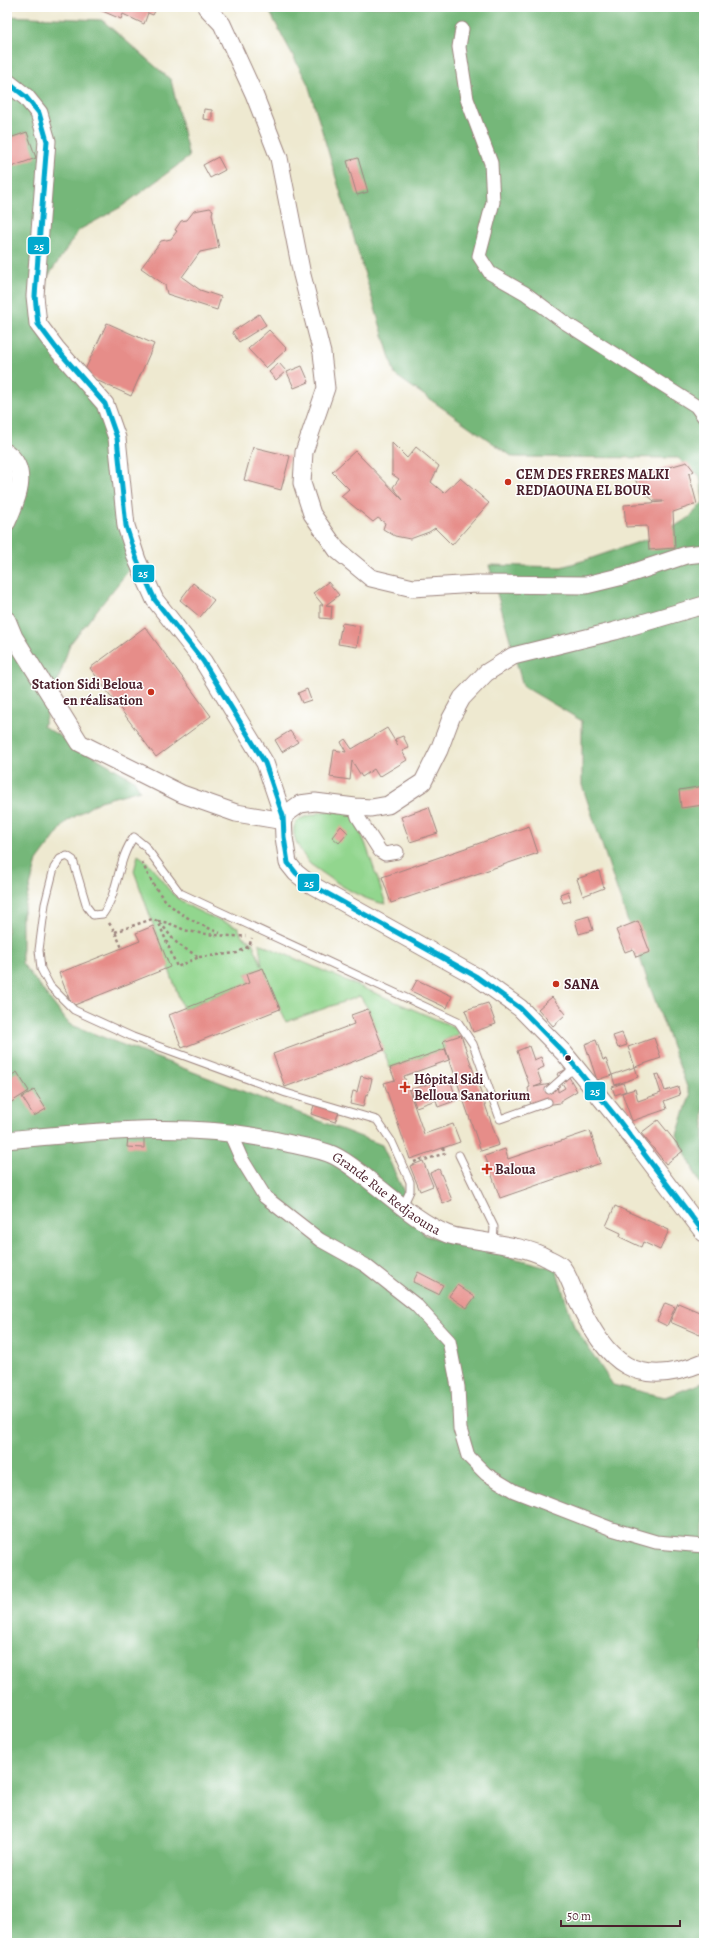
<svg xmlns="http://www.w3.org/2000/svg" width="711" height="1950" viewBox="0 0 711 1950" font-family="Alegreya,serif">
  <rect width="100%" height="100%" fill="#fff"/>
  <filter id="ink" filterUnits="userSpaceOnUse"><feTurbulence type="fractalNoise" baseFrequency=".025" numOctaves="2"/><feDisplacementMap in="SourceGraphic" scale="8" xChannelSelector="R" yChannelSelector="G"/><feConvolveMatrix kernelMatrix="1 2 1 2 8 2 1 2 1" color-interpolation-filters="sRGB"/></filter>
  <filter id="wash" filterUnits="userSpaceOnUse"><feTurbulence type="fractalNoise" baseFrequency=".012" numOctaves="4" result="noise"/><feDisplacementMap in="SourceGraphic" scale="16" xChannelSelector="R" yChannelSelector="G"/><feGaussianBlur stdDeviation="0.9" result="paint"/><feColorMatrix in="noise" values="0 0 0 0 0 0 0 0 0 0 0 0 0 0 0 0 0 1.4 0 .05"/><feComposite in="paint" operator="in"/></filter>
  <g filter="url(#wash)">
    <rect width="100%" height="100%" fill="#eee9d0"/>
    <g fill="#92d68e" stroke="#6e7a5c">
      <path d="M 325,811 L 352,813 L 366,845 L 386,904 C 359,900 333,880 310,864 C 303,855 292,839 294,828 C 294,825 297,821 299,819 Z"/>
      <path d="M 138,855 C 153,864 160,880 171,892 C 188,910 215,918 238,927 L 242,936 L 252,942 L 262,966 L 259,943 L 454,1027 L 459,1034 L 443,1041 L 445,1049 L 390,1068 L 368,1009 L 360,996 L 286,1022 L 263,968 L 246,974 L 249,983 L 183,1009 L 134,871 Z"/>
    </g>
    <g fill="#75b779" stroke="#606b52">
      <polygon points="267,7 704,7 704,1192 677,1135 690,1095 646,976 582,785 582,721 523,686 489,565 561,567 589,559 662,534 690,517 703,502 700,476 678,458 513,457 395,375 308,84"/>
      <polygon points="7,16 102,20 171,80 189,157 121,207 79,230 35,296 38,324 105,404 137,560 70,644 43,726 134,780 140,790 100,801 66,822 37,861 22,916 22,963 69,1024 382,1145 424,1235 556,1269 574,1326 613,1385 665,1397 704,1382 704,1943 7,1943"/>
    </g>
    <g id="blocks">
      <g fill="#e68d89">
        <polygon points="93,7 157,7 153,15 148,13 144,24 123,14 121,19"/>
        <polygon points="204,109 212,110 212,120 203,119"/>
        <polygon points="27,132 36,158 11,167 7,156 7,139"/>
        <polygon points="218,157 225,170 210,178 203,165"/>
        <polygon points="358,158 368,192 357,195 347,161"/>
        <polygon points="210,208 213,210 212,214 219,248 200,252 182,277 200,290 221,297 217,310 167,294 165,285 141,268 161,241 171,239 177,231 175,230 181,221 187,220 194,211"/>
        <polygon points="259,314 266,325 239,342 232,332"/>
        <polygon points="107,323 154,344 131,396 83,374"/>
        <polygon points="269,330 287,349 266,368 248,349"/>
        <polygon points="279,363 286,371 276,380 269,372"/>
        <polygon points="302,366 309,382 294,388 287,372"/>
        <polygon points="392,443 407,458 416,447 439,466 431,482 444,493 460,478 489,503 452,545 435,528 429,532 410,539 395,536 383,529 385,523 378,518 373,522 341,496 349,489 332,472 355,451 403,500 393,487 399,479 392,474"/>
        <polygon points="253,447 290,456 281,490 244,480"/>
        <polygon points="687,462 694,471 689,474 697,504 673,512 675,548 649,550 647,526 626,527 624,505 663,502 663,501 654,501 646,494 644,487 638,485 634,477"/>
        <polygon points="328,582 339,595 326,605 332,606 331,619 320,618 320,605 323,605 313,593"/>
        <polygon points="193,583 214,600 200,617 180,600"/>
        <polygon points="342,623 360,626 357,647 338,644"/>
        <polygon points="145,627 211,716 156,757 90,668"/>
        <polygon points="307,689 311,700 302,703 298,693"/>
        <polygon points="387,728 398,746 395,739 403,736 409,748 402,751 407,760 379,777 374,769 362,777 352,761 350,780 330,777 334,750 346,752 341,742 345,739 352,749"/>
        <polygon points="290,731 298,742 282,752 275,740"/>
        <polygon points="704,786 704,805 681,808 679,790"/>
        <polygon points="429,807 438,833 410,842 401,817"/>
        <polygon points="341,826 348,833 339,843 332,837"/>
        <polygon points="529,826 538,853 391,903 382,877"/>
        <polygon points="599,871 604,888 583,896 577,879"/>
        <polygon points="568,891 571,901 563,903 560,894"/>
        <polygon points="589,916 593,930 579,934 575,920"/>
        <polygon points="638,921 650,952 636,957 633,949 625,952 616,930"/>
        <polygon points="153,926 170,967 72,1006 59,973 140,941 136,933"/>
        <polygon points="263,968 280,1009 182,1048 169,1015 249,983 246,974"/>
        <polygon points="417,980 452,996 447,1008 411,991"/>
        <polygon points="552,997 566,1014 553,1026 538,1009"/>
        <polygon points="488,1003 496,1024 473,1032 465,1010"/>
        <polygon points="368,1009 384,1050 285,1087 273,1054 354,1024 351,1015"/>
        <polygon points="622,1033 627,1045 618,1048 613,1036"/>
        <polygon points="461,1035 499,1145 481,1151 443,1041"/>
        <polygon points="654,1038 661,1058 635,1067 628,1047"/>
        <polygon points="596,1040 603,1060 606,1059 612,1075 597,1080 585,1044"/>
        <polygon points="529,1046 534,1060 541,1057 544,1067 537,1070 542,1084 534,1087 557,1083 558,1092 565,1088 557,1074 565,1070 577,1091 560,1101 560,1103 531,1107 528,1088 530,1087 517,1051"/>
        <polygon points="445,1049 449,1060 404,1076 424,1134 453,1124 460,1142 410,1159 384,1083 395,1080 390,1068"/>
        <polygon points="635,1067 638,1077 615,1085 612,1075"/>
        <polygon points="17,1072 29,1091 10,1103 7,1099 7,1078"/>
        <polygon points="659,1074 665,1091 678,1087 680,1095 664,1101 667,1109 632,1121 622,1093 635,1089 638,1101 661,1093 655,1075"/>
        <polygon points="361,1076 372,1079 368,1095 366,1094 363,1107 350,1104 353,1091 357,1092"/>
        <polygon points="449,1077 457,1100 438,1107 436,1100 416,1107 410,1090"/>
        <polygon points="623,1083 626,1091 615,1095 612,1087"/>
        <polygon points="34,1090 46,1109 34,1116 22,1097"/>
        <polygon points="315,1103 339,1112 335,1122 311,1114"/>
        <polygon points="658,1120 683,1151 666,1164 641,1133"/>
        <polygon points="590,1131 601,1163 500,1198 485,1156 505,1149 508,1159"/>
        <polygon points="128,1137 144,1138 144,1148 127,1147"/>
        <polygon points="423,1161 433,1186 420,1191 410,1166"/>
        <polygon points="439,1169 452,1200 443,1204 430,1173"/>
        <polygon points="615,1206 669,1230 660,1250 643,1242 641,1247 620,1237 621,1233 606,1226"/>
        <polygon points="418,1272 443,1285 438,1294 413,1282"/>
        <polygon points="457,1285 475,1297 467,1308 449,1296"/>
        <polygon points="665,1303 675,1307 667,1326 657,1321"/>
        <polygon points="678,1303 704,1314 704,1327 700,1335 670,1322"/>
      </g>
    </g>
  </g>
  <g filter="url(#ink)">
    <use href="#blocks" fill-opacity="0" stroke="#9c847e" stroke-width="1"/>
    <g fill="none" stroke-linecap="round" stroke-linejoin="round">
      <defs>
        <g id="service">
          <polyline points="549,1090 568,1073 577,1069"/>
          <polyline points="459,1155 494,1227 493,1243"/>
          <path d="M 403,1206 L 410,1191 L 410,1182 L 392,1142 L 377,1120 L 286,1093 L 133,1037 L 74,1010 L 50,986 L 41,969 L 39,950 L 45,904 L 54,868 L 60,859 L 67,856 L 73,860 L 87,907 L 93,915 L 103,914 C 119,891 117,860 134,837 L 145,846 L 180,893 L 458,1022 L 473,1044 L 500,1119 L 548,1102"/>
        </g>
        <g id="minor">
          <polyline points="462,29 459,47 467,99 491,163 493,202 479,256 490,273 525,293 564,322 696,406 704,417"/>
          <polyline points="355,807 358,817 380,851 385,854 397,852"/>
          <polyline points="230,1133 241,1158 265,1197 320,1240 365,1265 416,1305 449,1341 458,1387 460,1429 468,1456 486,1474 514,1491 612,1529 656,1542 704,1546"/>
        </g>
        <g id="tertiary">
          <polyline points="206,7 222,24 254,94 279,158 302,275 322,353 326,388 304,452 302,483 312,514 337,550 371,578 413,588 476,584 586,585 623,576 686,555 704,553"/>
          <polyline points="7,82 26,97 39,113 47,141 35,296 38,324 56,348 105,404 117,438 126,526 137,560 155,600 203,661 265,763 283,816 284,837 288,863 296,873 310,884 477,977 520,1008 564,1053 617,1118 704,1233"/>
          <path d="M 7,453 C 30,471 17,500 7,522"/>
          <polyline points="7,620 14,637 80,743 182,794 236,813 284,821"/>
          <polyline points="283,816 300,804 315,802 355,807 371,808 388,805 423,782 439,750 451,718 462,698 486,673 513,656 615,631 704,605"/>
          <path id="s1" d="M 7,1140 C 102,1131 198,1120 291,1144 C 305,1147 320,1149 333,1155 C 346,1161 358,1171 369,1180 C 394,1199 418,1222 447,1234 C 454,1237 463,1238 470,1239 C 492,1243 529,1247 547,1258 C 551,1260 558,1263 561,1266 C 568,1273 574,1292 578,1302 C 607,1362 636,1391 704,1362"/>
        </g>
      </defs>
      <use href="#service" stroke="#9c847e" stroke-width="9"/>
      <use href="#minor" stroke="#9c847e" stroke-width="15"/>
      <use href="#tertiary" stroke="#9c847e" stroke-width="19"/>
      <g stroke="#9c847e" stroke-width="2.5" stroke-dasharray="3 3" stroke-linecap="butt">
        <path d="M 142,862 C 160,904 179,916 220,933"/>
        <polyline points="109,923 115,932 122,948"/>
        <path d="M 115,932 L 152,919 C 163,922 168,935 177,943 C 183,948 191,952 199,957 L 177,967 L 158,921 C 172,923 174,926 185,930 C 196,934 234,937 246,936"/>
        <polyline points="199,957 237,953 249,946 252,938"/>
        <polyline points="414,1162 422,1159 425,1160 445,1153 443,1148"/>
      </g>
      <use href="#service" stroke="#fff" stroke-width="7"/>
      <use href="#minor" stroke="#fff" stroke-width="13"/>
      <use href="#tertiary" stroke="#fff" stroke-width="17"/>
      <defs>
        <polyline id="bus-1" points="7,82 26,97 39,113 47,141 35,296 38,324 56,348 105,404 117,438 126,526 137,560 155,600 203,661 265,763 283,816 284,837 288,863 296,873 310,884 477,977 520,1008 564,1053 617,1118 704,1233"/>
      </defs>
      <use href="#bus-1" stroke="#fff" stroke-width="8"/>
      <use href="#bus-1" stroke="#00a9ce" stroke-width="5"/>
    </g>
  </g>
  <g fill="#c8321e" stroke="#fff" stroke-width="1.5">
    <circle cx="508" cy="482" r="4"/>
    <circle cx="151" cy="692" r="4"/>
    <circle cx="556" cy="984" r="4"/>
    <path d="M403 1081h4v4h4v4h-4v4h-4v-4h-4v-4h4z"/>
    <path d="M485 1163h4v4h4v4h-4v4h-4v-4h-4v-4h4z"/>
  </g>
  <circle fill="#4a1f2b" stroke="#fff" stroke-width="1.5" cx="568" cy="1058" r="3.5"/>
  <g text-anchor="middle" stroke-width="3" stroke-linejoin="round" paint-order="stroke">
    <g font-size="14" font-weight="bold" fill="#4a1f2b" stroke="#fff" text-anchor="start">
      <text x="516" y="479">CEM DES FRERES MALKI<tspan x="516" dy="16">REDJAOUNA EL BOUR</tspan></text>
      <text x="143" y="689" text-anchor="end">Station Sidi Beloua<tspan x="143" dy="16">en réalisation</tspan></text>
      <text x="564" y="989">SANA</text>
      <text x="414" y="1084">Hôpital Sidi<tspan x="414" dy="16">Belloua Sanatorium</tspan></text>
      <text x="495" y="1174">Baloua</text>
    </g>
    <g font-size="14" fill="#4a1f2b" stroke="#fff">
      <text dy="5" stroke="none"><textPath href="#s1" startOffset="395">Grande Rue Redjaouna</textPath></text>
    </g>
  </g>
  <g stroke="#fff" stroke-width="1.5">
    <rect x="27" y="236" width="23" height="19" rx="4" fill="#00a9ce"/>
    <rect x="132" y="564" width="23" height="19" rx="4" fill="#00a9ce"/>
    <rect x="297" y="873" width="23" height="19" rx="4" fill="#00a9ce"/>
    <rect x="584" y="1081" width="22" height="20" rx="4" fill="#00a9ce"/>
  </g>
  <g font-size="11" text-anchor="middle" font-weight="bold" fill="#fff">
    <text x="39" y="250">25</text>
    <text x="143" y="577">25</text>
    <text x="309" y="887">25</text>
    <text x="595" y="1095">25</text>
  </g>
  <rect width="711" height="1950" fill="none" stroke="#fff" stroke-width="24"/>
  <path d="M561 1920v6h119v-6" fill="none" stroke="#4a1f2b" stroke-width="2"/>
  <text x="567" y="1920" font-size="12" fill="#4a1f2b" stroke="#ffffff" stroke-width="3" paint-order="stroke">50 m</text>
</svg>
